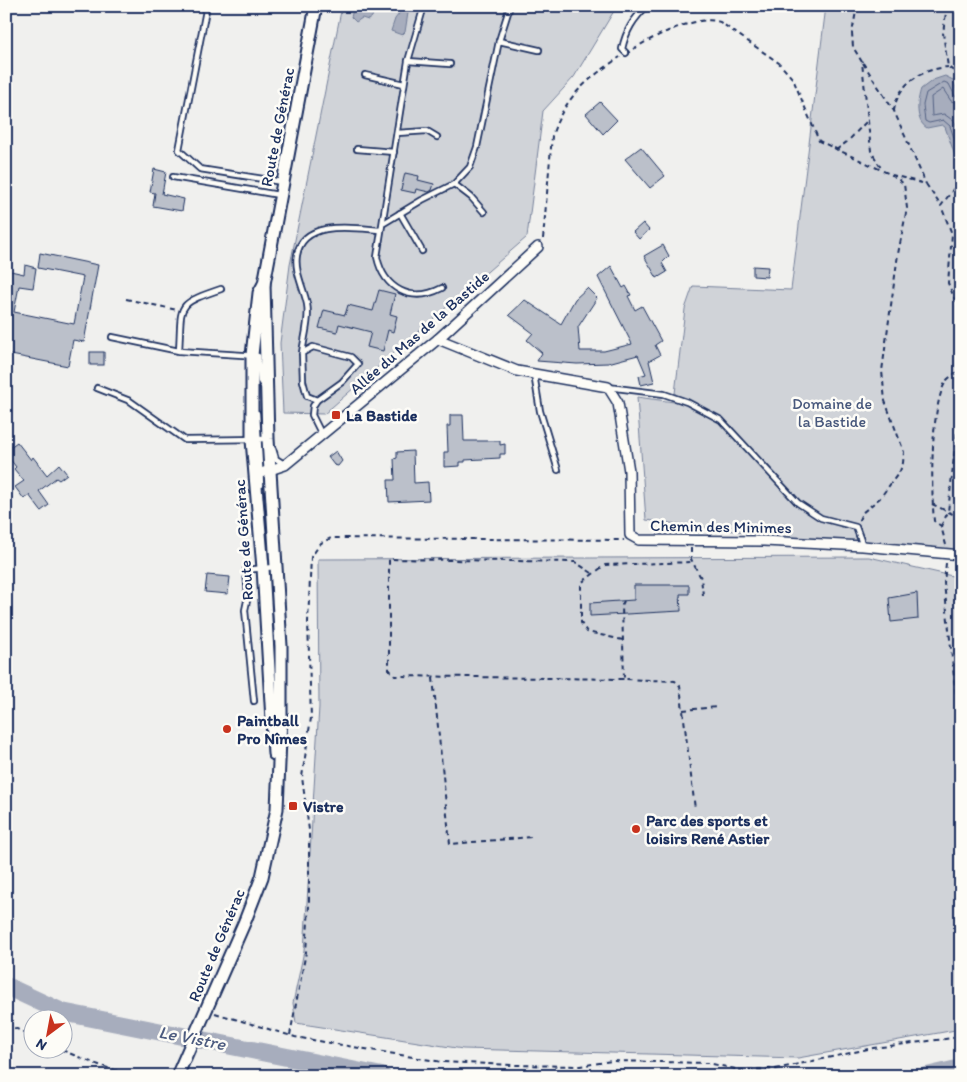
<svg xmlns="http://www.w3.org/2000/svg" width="967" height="1082" viewBox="0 0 967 1082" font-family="Itim,sans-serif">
  <rect width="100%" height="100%" fill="#f0f0ee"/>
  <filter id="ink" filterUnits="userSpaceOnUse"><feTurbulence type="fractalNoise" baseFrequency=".02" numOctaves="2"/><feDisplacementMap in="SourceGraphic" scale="10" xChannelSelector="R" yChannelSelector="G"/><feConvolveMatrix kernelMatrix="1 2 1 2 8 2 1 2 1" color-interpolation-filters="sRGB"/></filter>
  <g filter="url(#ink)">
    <g fill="#d0d3d8" stroke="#76819b">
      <polygon points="342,6 617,6 574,77 543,111 527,237 324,414 283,413 280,343 290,265"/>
      <polygon points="826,6 961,6 961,559 646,520 637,397 674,402 685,309 693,286 791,290"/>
      <polygon points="869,557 961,578 961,1029 798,1058 463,1049 296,1023 293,1003 304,951 319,707 318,559"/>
    </g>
    <g fill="#a7adbd" stroke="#6f7b97">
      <polygon points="352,6 369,6 373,13 372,17 368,20 362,18 356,22 351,17 353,10"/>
      <polygon points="402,10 408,13 405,32 402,35 391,31 395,19"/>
      <path d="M 945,76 L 953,80 L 961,101 L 961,167 L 959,167 L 945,127 L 942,125 L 927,128 C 915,121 917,101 921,89 L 933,80 Z"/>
    </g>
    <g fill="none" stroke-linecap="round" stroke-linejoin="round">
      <g stroke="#536184" stroke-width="1">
        <polyline points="961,98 955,96 949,84 944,82 926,93 923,105 925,121 929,123 943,120 950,126 961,158"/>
        <polyline points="961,104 951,101 943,89 931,97 932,116 944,114 955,122 961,143"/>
      </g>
      <polyline stroke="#6f7b97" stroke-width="3" points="330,1076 342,1068"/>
      <g stroke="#a7adbd" stroke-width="18">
        <polyline points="6,986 62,1012 382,1076"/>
        <polyline points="927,1076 961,1068"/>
      </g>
    </g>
    <g fill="#bbc0ca" stroke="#1b2f5e">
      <polygon points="600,102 617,120 603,134 586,114"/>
      <polygon points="641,147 665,176 650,188 625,159"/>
      <polygon points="154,169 166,172 162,194 184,199 182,211 153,206 155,193 150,192"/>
      <polygon points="405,173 419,176 418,180 434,184 432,190 429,192 416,189 415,193 401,190"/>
      <polygon points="643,223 649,230 639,239 633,232"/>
      <polygon points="663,245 669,256 662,263 667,272 657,278 644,256"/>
      <polygon points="40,253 98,265 84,342 73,340 68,366 6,354 6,270 24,274 25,265 36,268 33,288 19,286 14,312 74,324 83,277 38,268"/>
      <polygon points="611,266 623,288 626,286 631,295 628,296 635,310 642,306 661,341 655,345 660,355 649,361 654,382 641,385 639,376 646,374 638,355 608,363 577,364 537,361 542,353 527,340 533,333 509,315 525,300 561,324 575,299 587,288 597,298 578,327 580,351 604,351 632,344 598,277"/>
      <polygon points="753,266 768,267 767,277 753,276"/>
      <polygon points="379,290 395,294 390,314 397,316 393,332 388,330 383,351 367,347 371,332 339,324 337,332 319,328 324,310 345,315 348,305 373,311"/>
      <rect x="90" y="352" width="14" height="13"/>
      <polygon points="450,415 463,415 464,441 500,441 500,445 505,444 505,454 500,454 500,458 465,460 465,462 460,462 460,466 444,467 444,452 448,452 447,426 450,426"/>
      <polygon points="17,442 31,460 33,457 47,475 59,464 67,474 59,480 56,478 39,491 49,505 41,511 29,495 24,499 15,487 24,481 14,469 16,467 6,454 6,450"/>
      <polygon points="336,451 342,461 338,466 334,465 328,457"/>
      <polygon points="413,451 414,483 428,482 429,500 389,502 388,480 395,480 394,459 397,458 397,452"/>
      <polygon points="207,575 230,577 228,594 205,592"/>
      <polygon points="634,585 689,585 689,594 680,594 681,611 590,616 590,603 634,600"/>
      <polygon points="917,593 918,619 891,622 889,598"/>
    </g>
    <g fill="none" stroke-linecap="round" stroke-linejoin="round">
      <defs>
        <g id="service">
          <path d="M 424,6 L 408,61 L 377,257 C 384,289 411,304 442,288"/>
          <polyline points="206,10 179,150 200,169 282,182"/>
          <polyline points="499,41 539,50"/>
          <path d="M 626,53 L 622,49 C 626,31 633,19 647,6"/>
          <polyline points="408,61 450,64"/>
          <polyline points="365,75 404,84"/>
          <polyline points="397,133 427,131 437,137"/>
          <polyline points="357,149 394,152"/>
          <polyline points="173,177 279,195"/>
          <polyline points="454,184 471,197 484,212"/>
          <polyline points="400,213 422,251"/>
          <polyline points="384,223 422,200 454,184 470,167 477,147 499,41 510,6"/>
          <polyline points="112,337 179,351 258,356 260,381 263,386"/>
          <path d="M 179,351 C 182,304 174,305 221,289"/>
          <path d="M 302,353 C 304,338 310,319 307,304 C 304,289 294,271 297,255 C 303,219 354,228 380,230"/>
          <polyline points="534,374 540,411 558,470"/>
          <polyline points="608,387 664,394 687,402 721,420 798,503 821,518 856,527 863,546"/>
          <polyline points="97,388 130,401 185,440 268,439"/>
          <polyline points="317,400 307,396 303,381 302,353 313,347 351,357 358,364 342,382 317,400 313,406 312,415 322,435"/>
          <polyline points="257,413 261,485"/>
          <polyline points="273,449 276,459 284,464"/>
          <polyline points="254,701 245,610 248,596 246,570 275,567"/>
        </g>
        <g id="minor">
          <polyline points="438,339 517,371 608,387 618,403 629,471 630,535 639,540 764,541 863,546 961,555"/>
          <polyline points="261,473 285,465 438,339 538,247"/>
        </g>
        <g id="tertiary">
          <polyline points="274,754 263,568 252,440 252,355 259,293 264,284 316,6"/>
          <polyline points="177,1076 245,921 262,877 277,809 281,716 281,646 268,439 264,284"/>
        </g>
      </defs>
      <use href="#service" stroke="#1b2f5e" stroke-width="8"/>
      <use href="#minor" stroke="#1b2f5e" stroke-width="12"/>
      <use href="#tertiary" stroke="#1b2f5e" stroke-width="15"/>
      <g stroke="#1b2f5e" stroke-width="2" stroke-dasharray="5 4" stroke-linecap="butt">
        <polyline points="857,6 852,33 853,47 862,62 871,151 881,168"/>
        <polyline points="947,6 943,33 948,67 961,76"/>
        <path d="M 633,49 C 653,37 698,14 720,22 L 779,63 L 793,79 L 819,141 L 892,175 L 926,184 L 941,206"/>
        <polyline points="863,63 894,111 926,184"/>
        <path d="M 894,111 C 897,84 922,69 948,67"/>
        <polyline points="836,150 848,141 867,121"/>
        <polyline points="961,183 957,184 941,206 952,234 948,283 961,314"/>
        <path d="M 543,239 L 552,136 C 564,97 588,79 620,57"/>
        <polyline points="126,299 177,310"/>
        <polyline points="932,504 961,518"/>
        <polyline points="859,520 862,513 880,498 900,471 903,463 904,452 885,401 882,371 898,254 907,208 904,184 894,176"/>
        <polyline points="941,526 948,512 961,393"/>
        <path d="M 946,545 L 941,526 L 934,521 C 931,489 930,408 946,381 C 949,377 956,373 961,370"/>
        <polyline points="691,548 691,559 701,578 703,595"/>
        <polyline points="946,563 944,583 961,742"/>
        <polyline points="592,573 575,562 389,559 389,669 395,676 624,679"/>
        <polyline points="624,601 622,605 624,679 675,681 680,686 695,809"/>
        <polyline points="623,640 587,632 581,623 581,583 605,565 693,562"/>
        <polyline points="433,678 450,844 532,837"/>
        <polyline points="683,710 717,707"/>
        <polyline points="961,788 958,794 961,806"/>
        <polyline points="215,1013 295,1037 442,1062 512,1065 580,1066 612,1061 708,1063 740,1070 776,1069 873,1048 961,1037"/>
        <polyline points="6,1024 32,1036"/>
        <polyline points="290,1035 306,952 309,906 309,830 302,777 311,718 308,622 311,557 321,543 331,538 624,540"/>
        <path d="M 62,1050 C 92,1063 133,1081 166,1073"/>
      </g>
      <use href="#service" stroke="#fdfcf7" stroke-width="4.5"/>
      <use href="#minor" stroke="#fdfcf7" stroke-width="9"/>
      <use href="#tertiary" stroke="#fdfcf7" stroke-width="11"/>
    </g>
  </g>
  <g fill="#c8321e" stroke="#fdfcf7" stroke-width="2">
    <rect x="331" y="410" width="10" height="10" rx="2.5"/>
    <circle cx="227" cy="729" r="5"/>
    <rect x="288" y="801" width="10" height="10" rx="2.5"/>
    <circle cx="636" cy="829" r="5"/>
  </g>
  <g text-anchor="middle" stroke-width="5" stroke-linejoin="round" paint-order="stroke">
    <g font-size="16" fill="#1b2f5e" stroke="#fdfcf7">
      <text transform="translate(277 127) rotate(-79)" y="6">Route de Générac</text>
      <text transform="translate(419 332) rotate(-41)" y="6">Allée du Mas de la Bastide</text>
      <text transform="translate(721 526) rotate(1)" y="6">Chemin des Minimes</text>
      <text transform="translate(243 540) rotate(-94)" y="6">Route de Générac</text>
      <text transform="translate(216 945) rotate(-67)" y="6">Route de Générac</text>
    </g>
    <g font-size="16" fill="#48587c" stroke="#fdfcf7">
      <text x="832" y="409">Domaine de<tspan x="832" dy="18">la Bastide</tspan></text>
    </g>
    <g font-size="16" font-weight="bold" fill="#1b2f5e" stroke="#fdfcf7" text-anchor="start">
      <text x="346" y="421">La Bastide</text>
      <text x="237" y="726">Paintball<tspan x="237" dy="18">Pro Nîmes</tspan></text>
      <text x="303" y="812">Vistre</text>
      <text x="646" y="826">Parc des sports et<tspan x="646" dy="18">loisirs René Astier</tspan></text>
    </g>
    <g font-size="18" font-style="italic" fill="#4c5b7f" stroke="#fdfcf7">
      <text transform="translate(192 1038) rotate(11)" y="6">Le Vistre</text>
    </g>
  </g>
  <rect width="967" height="1082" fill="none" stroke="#fdfcf7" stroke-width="25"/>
  <rect x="12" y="12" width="942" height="1057" fill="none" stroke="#1b2f5e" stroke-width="2" filter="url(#ink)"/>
  <g transform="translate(48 1034) rotate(212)"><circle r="24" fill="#fdfcf7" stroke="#a3aaba"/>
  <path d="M0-4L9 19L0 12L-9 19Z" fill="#c8321e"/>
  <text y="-8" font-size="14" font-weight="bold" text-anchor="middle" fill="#1b2f5e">N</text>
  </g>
</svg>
